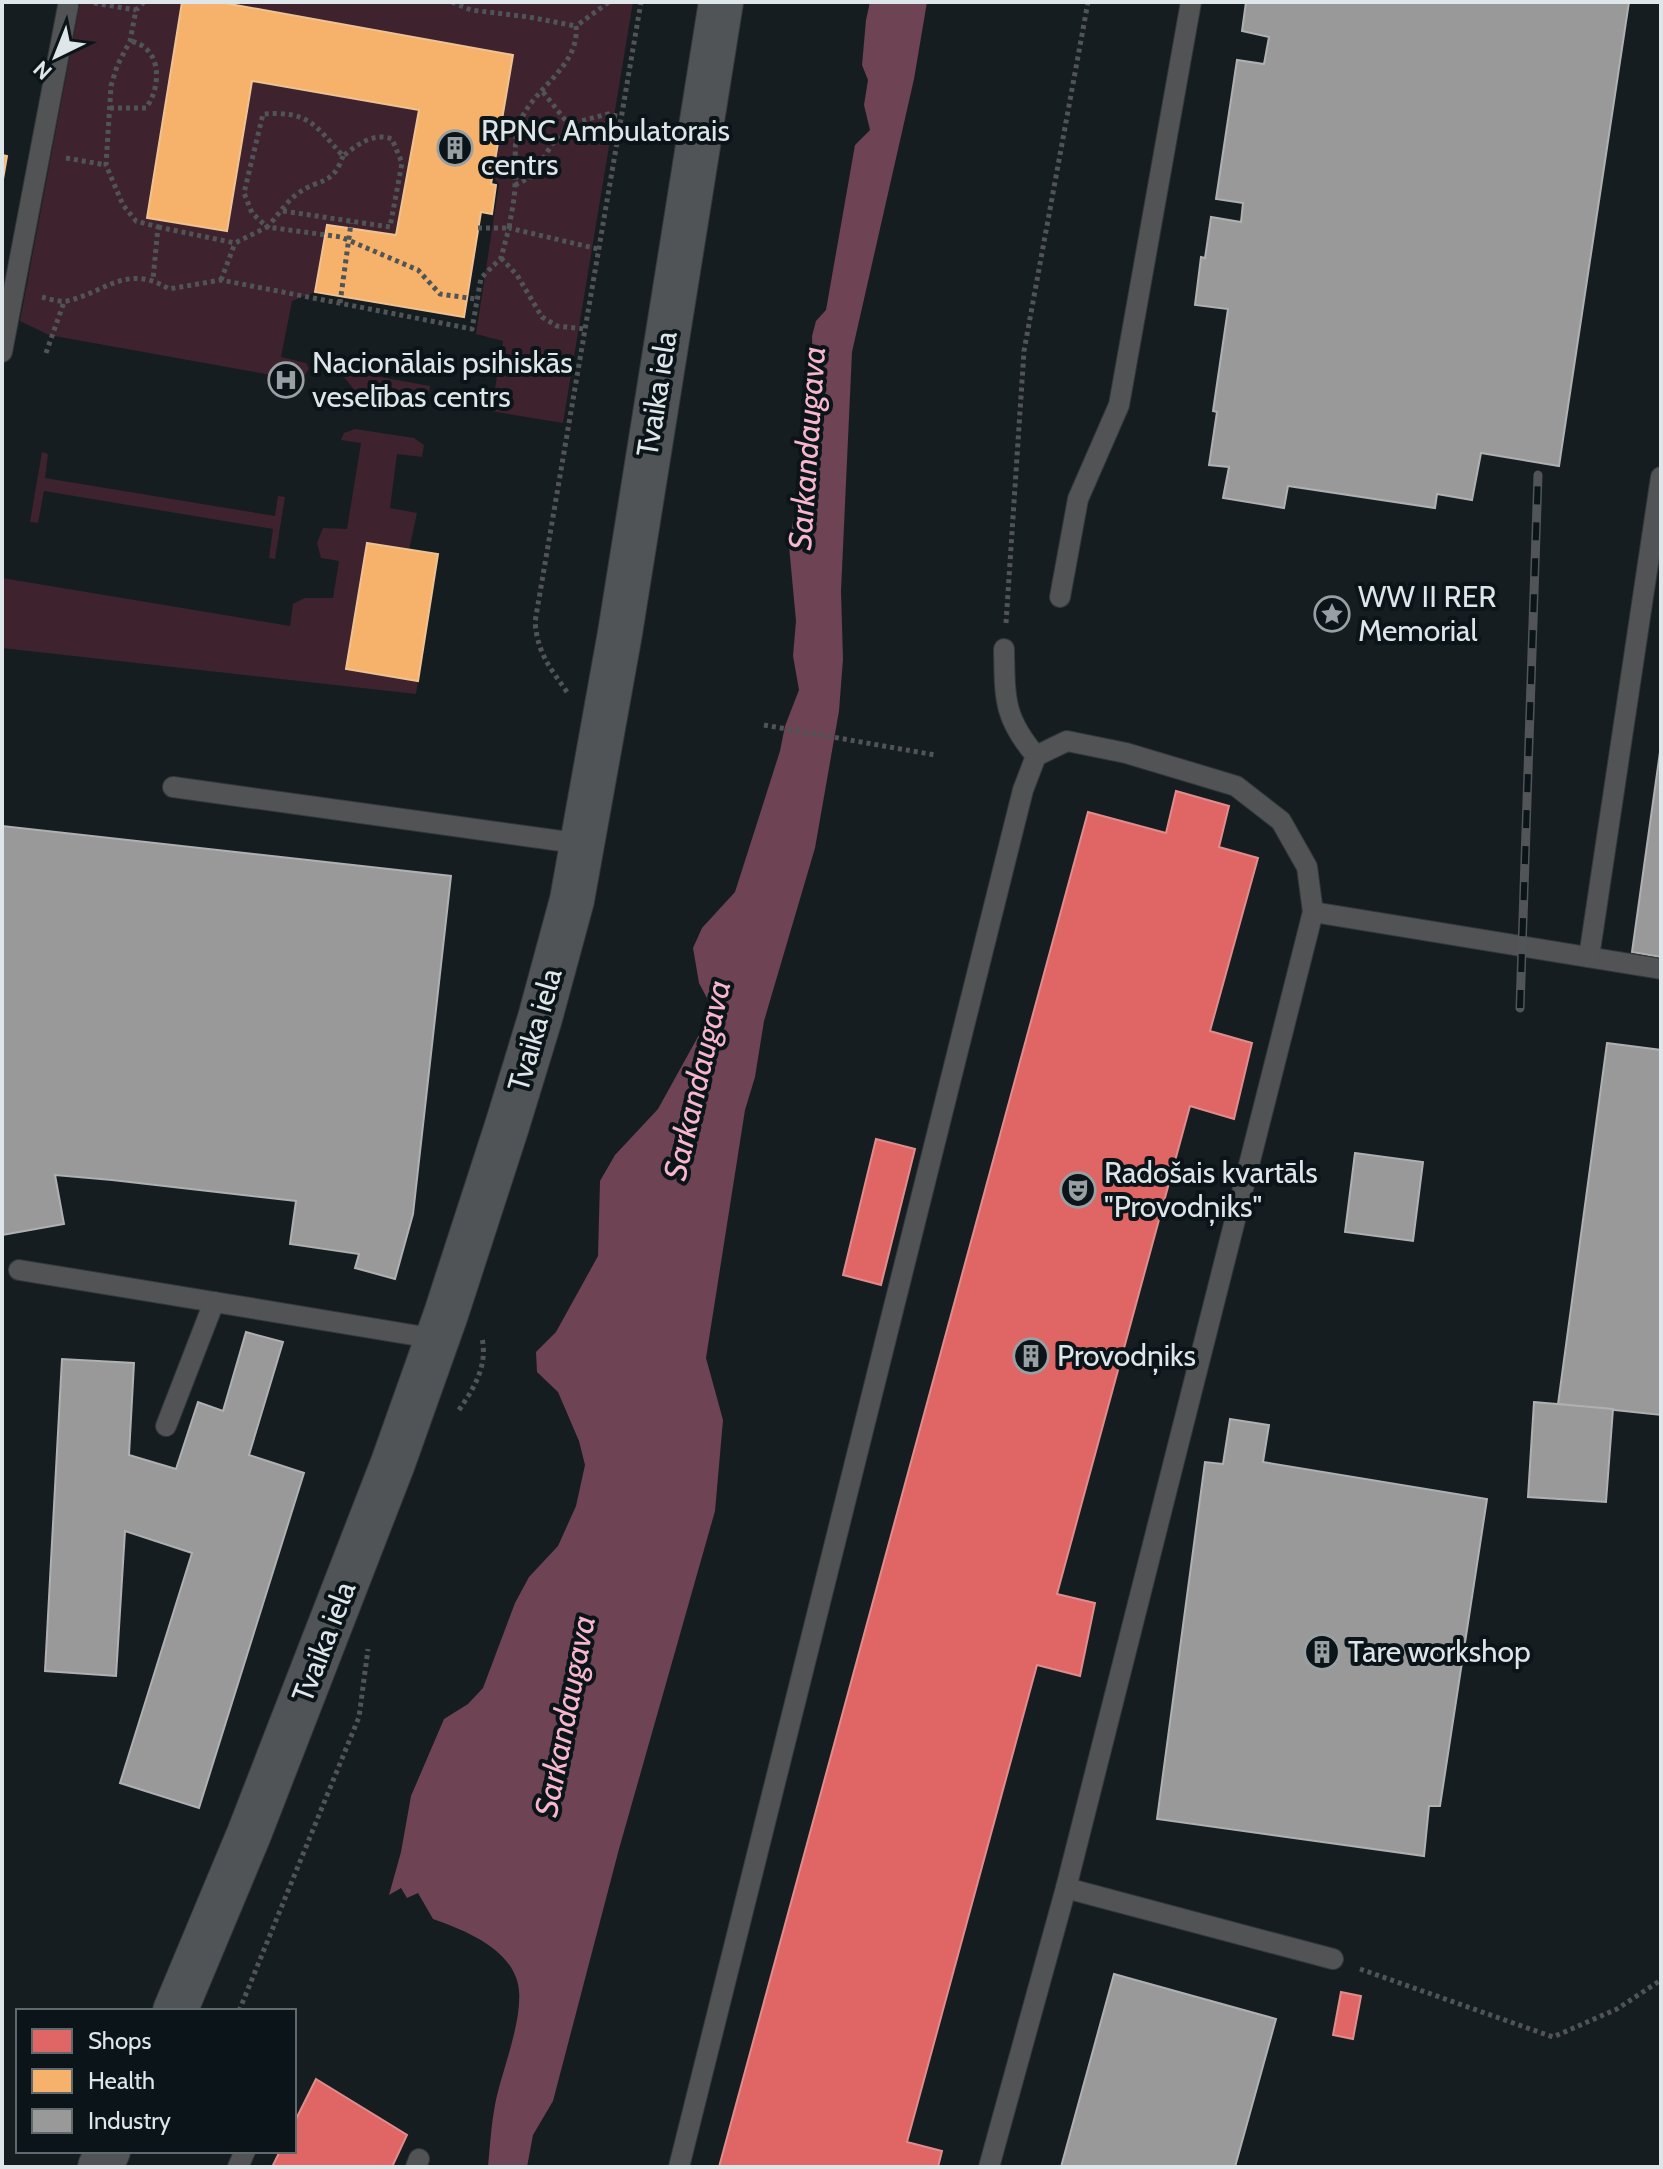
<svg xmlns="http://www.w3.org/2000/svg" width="1663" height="2169" viewBox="0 0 1663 2169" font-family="Cabin,sans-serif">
  <rect width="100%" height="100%" fill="#161d20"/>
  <g fill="#3e222d">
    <polygon points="80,2 182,2 148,218 227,230 252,81 419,110 396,235 327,225 315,292 292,301 281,357 306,363 309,368 304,377 293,379 49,335 20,321"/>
    <polygon points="219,2 633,2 563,423 472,408 465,401 469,397 493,400 503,341 476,334 499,184 492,176 513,55"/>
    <polygon points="347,371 430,386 429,394 419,401 355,391 344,377"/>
    <polygon points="355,429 414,438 424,445 422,457 397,454 390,508 417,513 409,550 367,543 346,669 418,681 416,694 2,648 2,578 290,626 293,604 305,598 333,598 339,561 321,558 317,543 323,528 347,529 361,443 341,440 344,433"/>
    <polygon points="42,452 48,454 45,478 275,516 278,496 285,497 275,559 269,558 273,529 44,491 38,523 30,522"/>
  </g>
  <path fill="#6e4353" d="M 870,2 L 927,2 L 914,79 L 852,352 L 841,591 L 843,659 L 839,711 L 815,848 L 764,1021 L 755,1077 L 745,1110 L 706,1358 L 723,1420 L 715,1511 L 619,1849 L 553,2101 L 533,2135 L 527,2167 L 488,2167 C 490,2147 491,2126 495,2105 C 501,2072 525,2017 518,1984 C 510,1948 464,1930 433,1919 L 418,1893 L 407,1898 L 401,1888 L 389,1895 L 401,1852 L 411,1796 L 444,1719 L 468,1704 L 483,1688 L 515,1603 L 529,1577 L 558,1546 L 576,1506 L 585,1465 L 579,1441 L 558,1392 L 537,1372 L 536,1352 L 556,1332 L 598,1256 L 600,1181 L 615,1155 L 658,1109 L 700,1033 L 709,1002 L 699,983 L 693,948 L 702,928 L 735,892 L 780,751 L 785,726 L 799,690 L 793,656 L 796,621 L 789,546 L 801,471 L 804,406 L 813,366 L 812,336 L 816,321 L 826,310 L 855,145 L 870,130 L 864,105 L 868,80 L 862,65 L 866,20 Z"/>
  <g fill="#e06666" stroke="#e08c8d" stroke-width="2">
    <polygon points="1176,791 1229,806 1219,847 1258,858 1210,1031 1252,1043 1234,1119 1190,1106 1057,1594 1095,1603 1080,1676 1037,1665 907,2142 942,2151 938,2167 719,2167 1088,812 1166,833"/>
    <polygon points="876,1139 915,1149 881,1285 843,1275"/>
    <polygon points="1341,1992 1361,1996 1353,2039 1333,2035"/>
    <polygon points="316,2079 407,2135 392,2167 272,2167 280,2151 294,2151 294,2123"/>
  </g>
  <g fill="#f6b26b" stroke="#efc291" stroke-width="2">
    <polygon points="182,2 219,2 513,55 491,184 496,185 492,214 481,212 464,317 315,292 327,225 396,235 419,110 252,81 227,231 147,218"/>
    <polygon points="2,155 7,156 2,185"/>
    <polygon points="367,543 438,554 418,681 346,669"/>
  </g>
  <g fill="#999" stroke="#aeb0b1" stroke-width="2">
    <polygon points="1246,2 1629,2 1559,466 1481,453 1472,500 1437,494 1435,508 1288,486 1284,508 1223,498 1229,467 1209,465 1217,412 1213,411 1228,309 1195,305 1201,257 1205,258 1211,217 1241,222 1243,203 1216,199 1237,60 1264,64 1269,37 1242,31"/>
    <polygon points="1661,745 1661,957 1632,952"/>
    <polygon points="2,826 451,876 413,1214 395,1279 355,1268 359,1254 290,1244 296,1201 112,1180 55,1175 64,1224 2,1235"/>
    <polygon points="1607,1043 1661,1050 1661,1415 1558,1404"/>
    <polygon points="1355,1153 1423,1162 1413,1241 1345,1232"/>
    <polygon points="246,1332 283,1342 249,1455 304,1473 199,1808 120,1783 192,1553 125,1531 116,1676 45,1671 62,1359 134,1363 129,1455 176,1469 198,1402 223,1411"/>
    <polygon points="1534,1402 1613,1409 1606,1502 1528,1497"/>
    <polygon points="1230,1419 1269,1425 1263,1462 1487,1499 1440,1806 1429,1806 1424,1856 1157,1819 1205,1462 1223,1464"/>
    <polygon points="1114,1974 1276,2019 1235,2167 1061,2167"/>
  </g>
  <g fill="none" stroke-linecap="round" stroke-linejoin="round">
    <defs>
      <g id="service">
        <polyline points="2,352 68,6"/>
        <polyline points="1060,597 1078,499 1119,405 1191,2"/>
        <path d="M 1004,649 C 1005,698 1003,717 1036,756"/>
        <polyline points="173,787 583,844"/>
        <polyline points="1313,912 1661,969"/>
        <polyline points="1589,957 1661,477"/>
        <polyline points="19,1270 214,1302"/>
        <polyline points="166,1426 214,1302 437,1339"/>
        <polyline points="1066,1888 1333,1959"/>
        <polyline points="238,2167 245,2151"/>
        <polyline points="416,2167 419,2159"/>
        <polyline points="679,2167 1023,790 1036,756 1067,741 1126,753 1236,786 1281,821 1307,867 1313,912 1066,1888 989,2167"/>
      </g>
      <g id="primary">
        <polyline points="175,2011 249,1834 393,1463 446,1314 507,1126 540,1018 572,900 620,633 721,2"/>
        <polyline points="100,2167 108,2151"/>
      </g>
    </defs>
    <use href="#service" stroke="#33383b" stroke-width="22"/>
    <use href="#primary" stroke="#33383b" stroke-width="46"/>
    <g stroke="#515456" stroke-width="5" stroke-dasharray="4 4" stroke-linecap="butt">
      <polyline points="144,2 136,10 130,41 117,66 111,86 106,165 123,205 136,221 158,227 153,279"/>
      <polyline points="452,2 471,10 529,17 576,26"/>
      <polyline points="94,3 136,10"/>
      <polyline points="543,92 570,126"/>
      <path d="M 110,108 L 146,108 C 162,86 162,47 130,41"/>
      <polyline points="66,158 106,165"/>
      <polyline points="515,185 533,176 552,144 577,122 608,114 621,117"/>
      <path d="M 283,211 L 390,227 L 402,163 L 392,139 C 373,132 357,145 343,156 C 314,124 309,111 263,114 L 244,193 L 252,213 L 267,227 C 277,217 286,202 297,194 C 320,177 332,187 343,156"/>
      <polyline points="158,227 235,243 267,227 341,237 418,270 440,294 476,299"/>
      <path d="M 478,228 L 509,228 C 511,214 515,199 515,184 C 517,164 512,141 520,122 C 533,88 580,67 576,26 L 609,2"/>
      <polyline points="501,258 517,275 542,317 557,326 585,329"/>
      <polyline points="221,280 235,243"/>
      <path d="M 42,297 C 49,299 59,302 67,301 C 106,292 127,263 169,289 L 221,280 L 472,329 L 481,278 L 501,258 L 509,228 L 598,249"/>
      <polyline points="340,303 351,223"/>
      <polyline points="46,353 64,302"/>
      <polyline points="1006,623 1024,351 1088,2"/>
      <path d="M 567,692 C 549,666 538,654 535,622 L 641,2"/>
      <polyline points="764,725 935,755"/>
      <path d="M 459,1410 C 474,1388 488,1366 482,1338"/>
      <polyline points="1360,1969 1553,2037 1617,2009 1661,1980"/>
      <polyline points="239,2011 359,1717 368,1649"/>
    </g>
    <use href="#service" stroke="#515354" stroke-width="20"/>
    <use href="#primary" stroke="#505456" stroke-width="44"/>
    <defs>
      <polyline id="rail" points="1520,1008 1538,475"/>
    </defs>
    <use href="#rail" stroke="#525557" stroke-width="9"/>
    <use href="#rail" stroke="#0b1519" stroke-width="6" stroke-dasharray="18" stroke-linecap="butt"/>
  </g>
  <defs>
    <symbol id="building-ring" viewBox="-11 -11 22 22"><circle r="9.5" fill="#0b1519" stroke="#99a0a3" stroke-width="1.5"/><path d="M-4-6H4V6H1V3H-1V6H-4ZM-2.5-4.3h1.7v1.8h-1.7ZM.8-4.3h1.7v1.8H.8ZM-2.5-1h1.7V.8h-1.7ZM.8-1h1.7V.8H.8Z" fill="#99a0a3"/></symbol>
    <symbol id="hospital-ring" viewBox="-11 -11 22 22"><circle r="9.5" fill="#0b1519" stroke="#99a0a3" stroke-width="1.5"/><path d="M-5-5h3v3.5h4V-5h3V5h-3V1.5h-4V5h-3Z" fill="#99a0a3"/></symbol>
    <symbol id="sight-ring" viewBox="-11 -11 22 22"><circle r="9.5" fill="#0b1519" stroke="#99a0a3" stroke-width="1.5"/><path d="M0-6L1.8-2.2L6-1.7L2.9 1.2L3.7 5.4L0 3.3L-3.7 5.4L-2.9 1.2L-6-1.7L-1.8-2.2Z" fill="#99a0a3"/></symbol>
    <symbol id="theatre-ring" viewBox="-11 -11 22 22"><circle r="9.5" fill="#0b1519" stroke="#99a0a3" stroke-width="1.5"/><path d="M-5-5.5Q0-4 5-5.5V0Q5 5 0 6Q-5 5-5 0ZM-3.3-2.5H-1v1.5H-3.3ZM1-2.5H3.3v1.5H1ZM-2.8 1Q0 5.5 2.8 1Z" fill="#99a0a3"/></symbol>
  </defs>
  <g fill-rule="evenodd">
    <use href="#building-ring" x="435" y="128" width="40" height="40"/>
    <use href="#hospital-ring" x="266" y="360" width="40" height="40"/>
    <use href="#sight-ring" x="1312" y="594" width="40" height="40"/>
    <use href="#theatre-ring" x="1058" y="1170" width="40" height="40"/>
    <use href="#building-ring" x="1011" y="1336" width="40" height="40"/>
    <use href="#building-ring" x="1302" y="1632" width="40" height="40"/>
  </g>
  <g text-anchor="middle" stroke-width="8" stroke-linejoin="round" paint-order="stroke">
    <g font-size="30" fill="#dfe6e9" stroke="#0b1519" text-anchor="start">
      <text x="481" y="141">RPNC Ambulatorais<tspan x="481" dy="34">centrs</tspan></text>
      <text x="312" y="373">Nacionālais psihiskās<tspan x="312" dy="34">veselības centrs</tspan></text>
      <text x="1358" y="607">WW II RER<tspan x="1358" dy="34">Memorial</tspan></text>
      <text x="1104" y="1183">Radošais kvartāls<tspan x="1104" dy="34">"Provodņiks"</tspan></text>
      <text x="1057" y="1366">Provodņiks</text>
      <text x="1348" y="1662">Tare workshop</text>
    </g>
    <g font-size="30" fill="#dfe6e9" stroke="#0b1519">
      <text transform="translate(657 394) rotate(-81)" y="10">Tvaika iela</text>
      <text transform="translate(535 1030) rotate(-74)" y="10">Tvaika iela</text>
      <text transform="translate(324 1642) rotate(-69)" y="10">Tvaika iela</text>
    </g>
    <g font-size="32" font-style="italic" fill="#f7b6cc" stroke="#0b1519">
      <text transform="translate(807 448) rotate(-86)" y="11">Sarkandaugava</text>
      <text transform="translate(697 1080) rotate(-77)" y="11">Sarkandaugava</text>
      <text transform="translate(565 1716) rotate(-79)" y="11">Sarkandaugava</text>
    </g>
  </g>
  <rect width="1663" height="2169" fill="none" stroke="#dfe6e9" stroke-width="8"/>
  <rect x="16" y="2009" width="280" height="144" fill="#0b1519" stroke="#60696c" stroke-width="2"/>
  <rect x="32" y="2029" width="40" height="24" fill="#e06666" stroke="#60696c" stroke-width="2"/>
  <text x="88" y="2049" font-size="24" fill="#dfe6e9">Shops</text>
  <rect x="32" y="2069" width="40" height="24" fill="#f6b26b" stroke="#60696c" stroke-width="2"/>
  <text x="88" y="2089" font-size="24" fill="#dfe6e9">Health</text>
  <rect x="32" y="2109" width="40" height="24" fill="#999999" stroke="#60696c" stroke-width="2"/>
  <text x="88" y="2129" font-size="24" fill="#dfe6e9">Industry</text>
  <g transform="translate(56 56) rotate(223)" stroke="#0b1519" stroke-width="6" paint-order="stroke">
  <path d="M0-6L14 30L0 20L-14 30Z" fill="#dfe6e9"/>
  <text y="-12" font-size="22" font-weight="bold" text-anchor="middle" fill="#dfe6e9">N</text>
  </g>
</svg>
